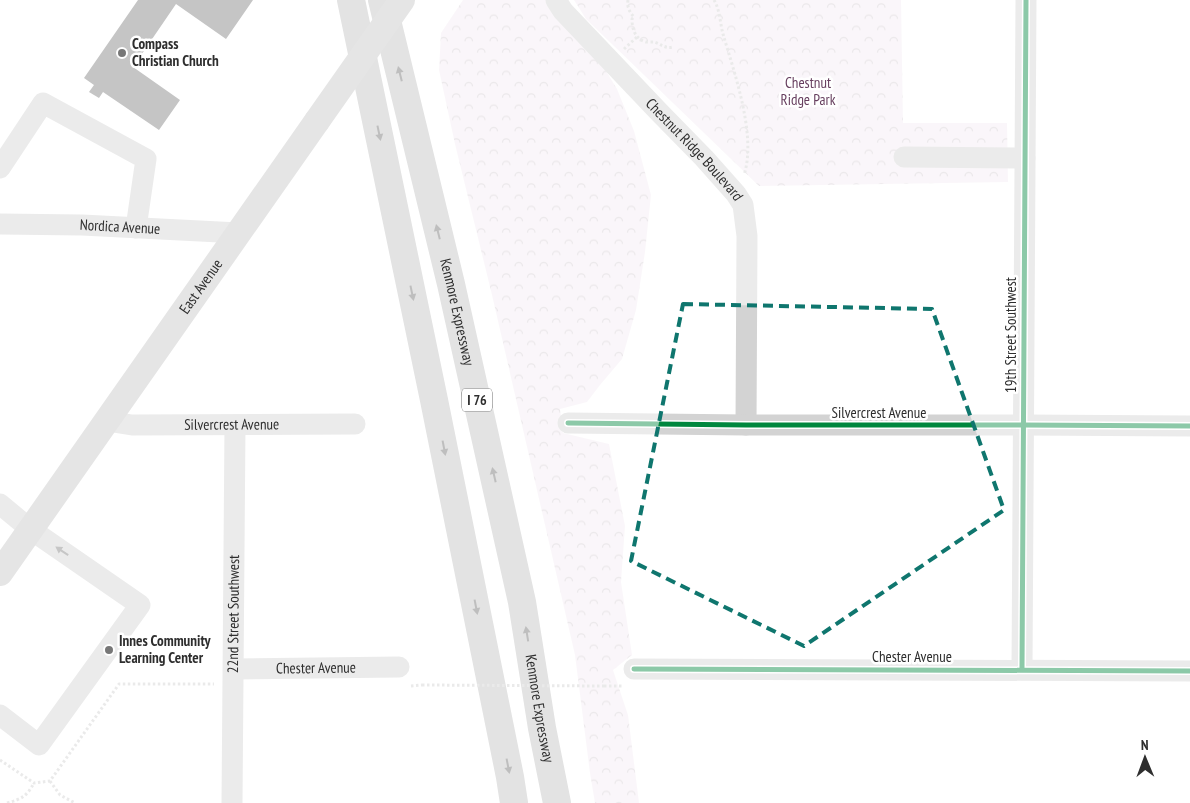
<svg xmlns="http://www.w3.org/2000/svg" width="1190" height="803" viewBox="0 0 1190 803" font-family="'PT Sans Narrow',sans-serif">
  <defs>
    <pattern id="forest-crowns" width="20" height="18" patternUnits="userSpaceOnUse" patternTransform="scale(1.25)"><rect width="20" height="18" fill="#f4ecf3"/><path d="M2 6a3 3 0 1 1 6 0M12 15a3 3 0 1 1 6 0" fill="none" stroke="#d2cbd1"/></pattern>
  </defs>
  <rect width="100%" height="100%" fill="#fff"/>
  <g fill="url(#forest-crowns)">
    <polygon points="463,0 546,0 581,30 617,89 634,131 651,195 645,252 636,310 622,359 600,385 587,402 560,409 563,433 609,444 625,526 621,582 632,655 613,670 628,715 639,803 595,803 590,773 575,655 492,295 455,144 439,70 441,33"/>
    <polygon points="574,0 901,0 903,123 1007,123 1008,182 759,186 586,19"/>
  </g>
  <polygon fill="#7e7e7e" points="138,0 253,0 226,39 176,4 133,67 180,100 159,130 103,92 99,98 89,92 94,85 84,78"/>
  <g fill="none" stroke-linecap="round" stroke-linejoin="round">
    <g stroke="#d1d1d1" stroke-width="3" stroke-dasharray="2.5 2.5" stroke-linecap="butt">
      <path d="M 628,0 C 627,7 629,11 634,17 L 632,19 C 632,29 635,39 646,42 C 647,42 652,42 654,42 C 661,44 665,49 673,47"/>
      <path d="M 714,0 C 720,10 720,23 723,34 C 734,72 757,136 744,175"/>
      <polyline points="624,49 637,37"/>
      <polyline points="411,686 422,685"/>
      <polyline points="604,686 623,686"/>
      <polyline points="0,760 34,783 50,781 119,684 214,684"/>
      <polyline points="50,781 60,795 75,803"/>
      <path d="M 7,803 C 22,799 27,796 34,783"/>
    </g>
    <g stroke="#d3d3d3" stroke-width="21">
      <path id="s1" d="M 556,0 L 563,11 L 659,112 L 704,158 L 736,194 L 743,205 L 747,236 L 746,425"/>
      <polyline points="904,157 1025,158"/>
      <polyline points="0,168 43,103 146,159 136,228"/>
      <path id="s2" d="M 0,224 L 82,225 L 239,233"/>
      <path id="s3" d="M 107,421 L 132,425 L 355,424"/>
      <polyline points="568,423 746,425 1023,425 1190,426"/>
      <polyline points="0,504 30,529 140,605 39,745 0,715"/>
      <path id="s4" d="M 234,669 L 399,667"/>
      <polyline points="634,669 1190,671"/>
      <polyline points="1022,669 1026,0"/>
      <path id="s5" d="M 232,803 L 235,425"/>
    </g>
    <path stroke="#c6c6c6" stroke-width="26" id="s6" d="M 0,573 L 317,121"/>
    <g stroke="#c0c0c0" stroke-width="28">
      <polyline points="351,0 434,400 510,777 514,803"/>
      <path id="s7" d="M 382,0 L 451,284 L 522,602 L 542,728 L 557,803"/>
    </g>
    <polyline stroke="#d1d1d1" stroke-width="3" stroke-dasharray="2.5 2.5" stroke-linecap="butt" points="422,685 604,686"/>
    <polyline stroke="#c6c6c6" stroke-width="26" points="317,121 402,0"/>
    <defs>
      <g id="cycleway">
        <polyline points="568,423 746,425 1023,425 1190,426"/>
        <polyline points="634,669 1190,671"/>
        <polyline points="1022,669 1026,0"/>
      </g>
    </defs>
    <use href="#cycleway" stroke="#fff" stroke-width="8"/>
    <use href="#cycleway" stroke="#00873e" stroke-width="5"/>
  </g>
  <defs><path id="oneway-solid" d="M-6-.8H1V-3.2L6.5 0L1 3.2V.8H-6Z" transform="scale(1.25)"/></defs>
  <g fill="#707070">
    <use href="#oneway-solid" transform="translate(400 74) rotate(-104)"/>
    <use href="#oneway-solid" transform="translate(379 133) rotate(78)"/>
    <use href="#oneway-solid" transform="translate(438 232) rotate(-104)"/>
    <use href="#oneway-solid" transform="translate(412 293) rotate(78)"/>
    <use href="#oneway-solid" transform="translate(444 448) rotate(79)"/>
    <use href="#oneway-solid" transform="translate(494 475) rotate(-103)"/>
    <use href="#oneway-solid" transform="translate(476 607) rotate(79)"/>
    <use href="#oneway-solid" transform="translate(527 634) rotate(-99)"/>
    <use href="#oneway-solid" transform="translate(508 766) rotate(79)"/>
  </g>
  <use fill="#808080" href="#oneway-solid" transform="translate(62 551) rotate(-146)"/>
  <path d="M0 0H1190V803H0ZM 683,304 L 932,309 L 1004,510 L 804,646 L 631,561 Z" fill="#fff" fill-opacity=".55" fill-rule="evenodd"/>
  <path fill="none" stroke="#0f766e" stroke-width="4" stroke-dasharray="10 6" stroke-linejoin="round" d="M 683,304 L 932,309 L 1004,510 L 804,646 L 631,561 Z"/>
  <g fill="#777" stroke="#fff" stroke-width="2">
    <circle cx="122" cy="53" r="5"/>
    <circle cx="109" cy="650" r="5"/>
  </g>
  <g text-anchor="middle" stroke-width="5" stroke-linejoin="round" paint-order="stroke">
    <rect fill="#fff" stroke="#6d6d6d" stroke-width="1" x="462" y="388.5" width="30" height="23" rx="4"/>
    <g font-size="14" font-weight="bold" fill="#2e2e2e">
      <text x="477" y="405">I 76</text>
    </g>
    <g font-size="15" font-weight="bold" fill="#2e2e2e" stroke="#fff" text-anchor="start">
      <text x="132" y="49">Compass<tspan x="132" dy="17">Christian Church</tspan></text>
      <text x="119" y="646">Innes Community<tspan x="119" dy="17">Learning Center</tspan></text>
    </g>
    <g font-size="15" fill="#673f5f" stroke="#fff">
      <text x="808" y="88">Chestnut<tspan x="808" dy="17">Ridge Park</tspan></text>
    </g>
    <g font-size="15" fill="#2e2e2e" stroke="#fff">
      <text dy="5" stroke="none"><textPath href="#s1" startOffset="204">Chestnut Ridge Boulevard</textPath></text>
      <text dy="5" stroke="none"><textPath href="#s2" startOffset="120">Nordica Avenue</textPath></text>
      <text dy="5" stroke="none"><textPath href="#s6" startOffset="350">East Avenue</textPath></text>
      <text dy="5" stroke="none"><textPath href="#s7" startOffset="321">Kenmore Expressway</textPath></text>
      <text transform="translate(1011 335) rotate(-90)" y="5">19th Street Southwest</text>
      <text x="879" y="418">Silvercrest Avenue</text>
      <text dy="5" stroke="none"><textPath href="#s3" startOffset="125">Silvercrest Avenue</textPath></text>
      <text dy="5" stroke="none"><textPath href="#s5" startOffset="189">22nd Street Southwest</textPath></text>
      <text x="912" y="662">Chester Avenue</text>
      <text dy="5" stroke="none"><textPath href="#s4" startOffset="82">Chester Avenue</textPath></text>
      <text dy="5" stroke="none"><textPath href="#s7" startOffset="726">Kenmore Expressway</textPath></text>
    </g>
  </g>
  <g transform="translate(1145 758) rotate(359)" stroke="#ffffff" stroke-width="4" paint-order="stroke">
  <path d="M0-4L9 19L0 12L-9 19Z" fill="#2e2e2e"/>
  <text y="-8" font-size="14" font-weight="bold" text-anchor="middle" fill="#2e2e2e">N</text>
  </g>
</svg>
